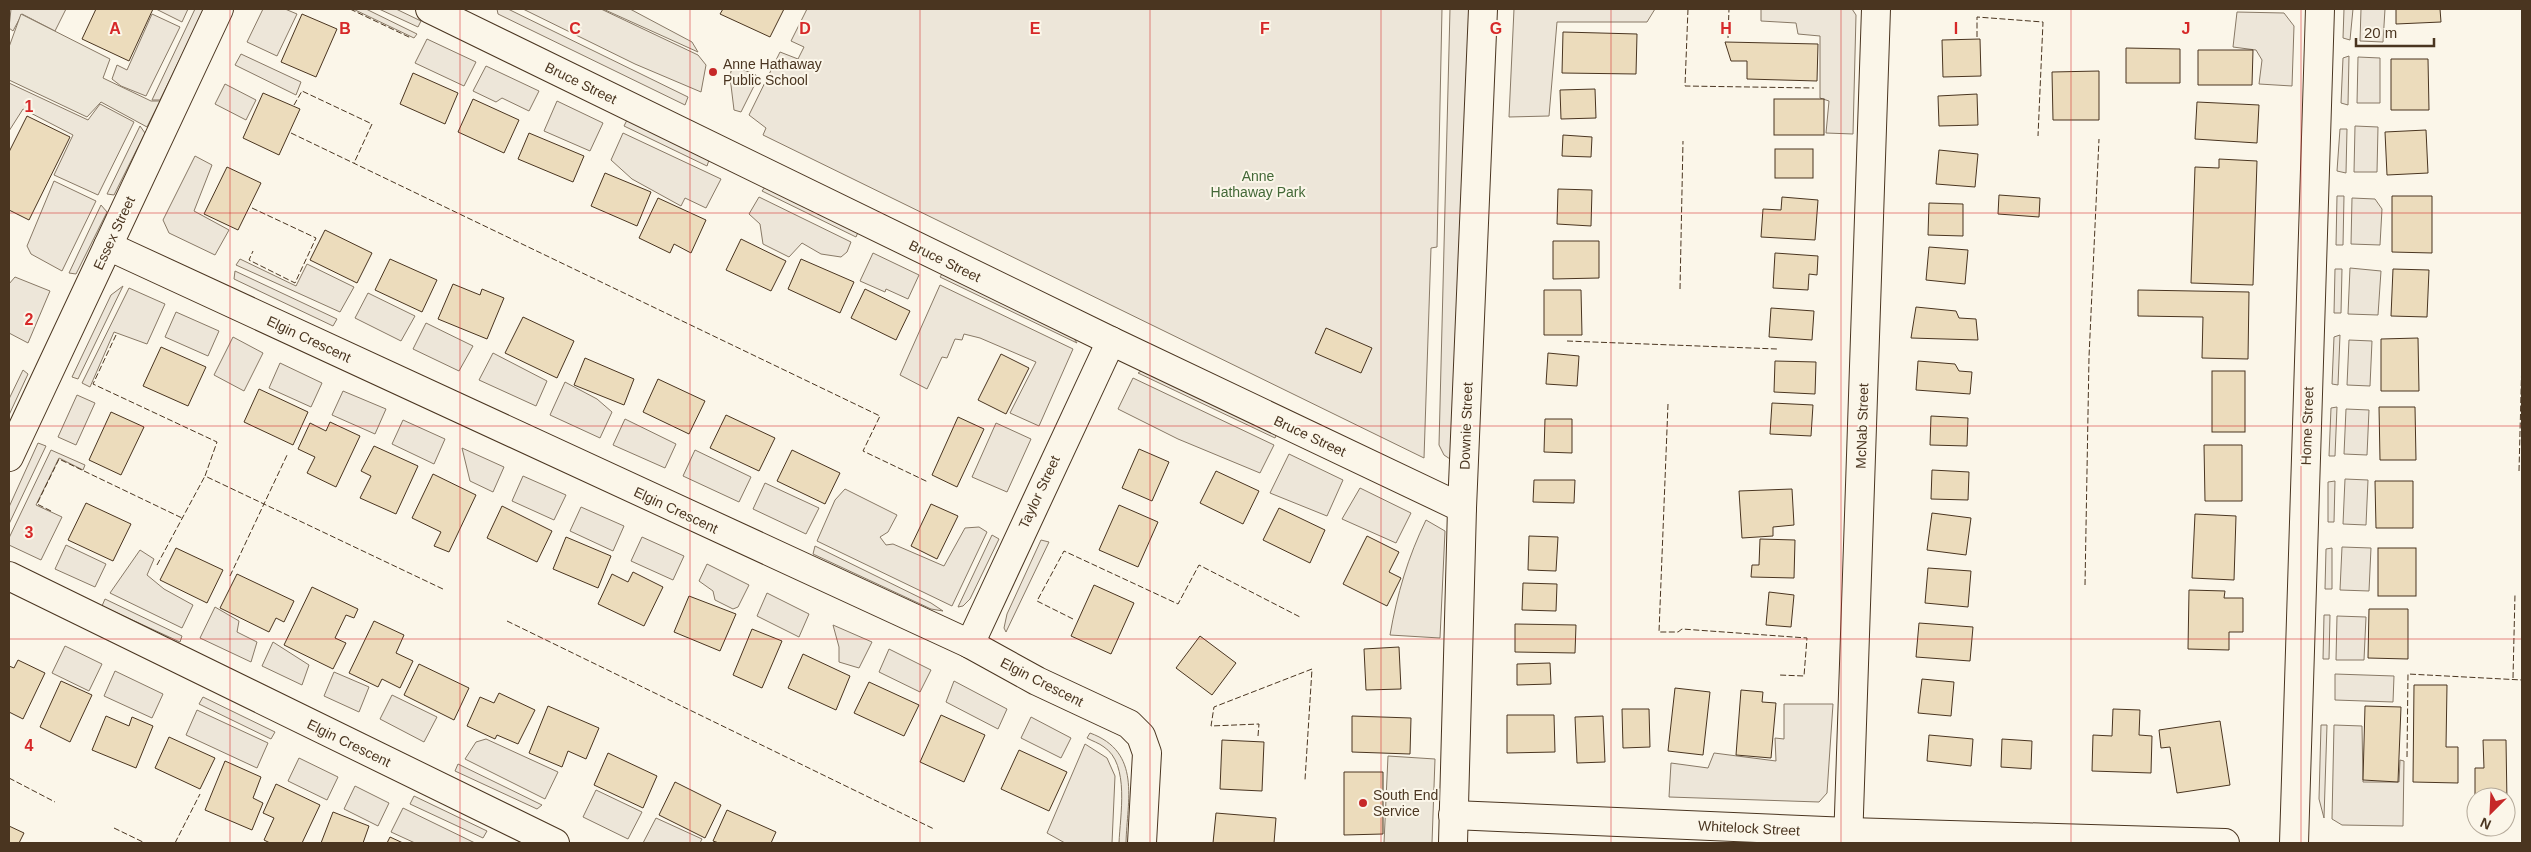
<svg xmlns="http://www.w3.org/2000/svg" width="2531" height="852" viewBox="0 0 2531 852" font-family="Helvetica,sans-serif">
  <rect width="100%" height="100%" fill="#fbf6e9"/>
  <g fill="#ede6d9" stroke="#887966">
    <polygon points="11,9 66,9 55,31 22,14 13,31 9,28"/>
    <polygon points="156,9 188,9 182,22"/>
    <polygon points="195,9 204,9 160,100 152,100"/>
    <polygon points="263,9 285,9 297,14 277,56 247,42"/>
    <polygon points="353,9 366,9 417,34 414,38"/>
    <polygon points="379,9 396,9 421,21 418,27"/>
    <polygon points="497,9 508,9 688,97 685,105 498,14"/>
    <polygon points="523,9 601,9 698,55 706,65 701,92 635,64"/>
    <polygon points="807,9 1442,9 1437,247 1431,248 1424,458 763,135 766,128 749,115 780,52 798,59 804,47 791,41"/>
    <polygon points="1450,9 1472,9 1453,461 1444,455 1439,445"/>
    <polygon points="1514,9 1655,9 1647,22 1557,22 1549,116 1509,117"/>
    <polygon points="1761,9 1852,9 1856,15 1853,134 1826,133 1829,101 1820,98 1820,36 1798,34 1796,23 1761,21"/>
    <polygon points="2344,9 2353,9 2350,40 2343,38"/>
    <polygon points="2361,9 2385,9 2383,42 2360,41"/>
    <polygon points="2237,12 2284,13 2294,26 2292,86 2259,84 2262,60 2256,50 2233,47"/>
    <polygon points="152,14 180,27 146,96 121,86 112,79 117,65 127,70"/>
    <polygon points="427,39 476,62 464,86 415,63"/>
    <polygon points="241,54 301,82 296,95 235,65"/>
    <polygon points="2349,56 2348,105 2341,103 2343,58"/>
    <polygon points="2358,57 2380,58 2380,103 2357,103"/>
    <polygon points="486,66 539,91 529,111 502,98 496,102 473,91"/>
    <polygon points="739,68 756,75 757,80 741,112 734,110 730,77 731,71"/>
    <polygon points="9,83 88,120 100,104 134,122 98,195 54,175 73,135 23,109 9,131"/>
    <polygon points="225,84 256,100 246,120 215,104"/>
    <polygon points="557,101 603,123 590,151 544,131"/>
    <polygon points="627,120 709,160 707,166 624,126"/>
    <polygon points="140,126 145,133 114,195 107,194"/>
    <polygon points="2355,126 2378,127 2377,172 2354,172"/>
    <polygon points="2340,129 2347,129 2346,173 2337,171"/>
    <polygon points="623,133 721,179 706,208 685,198 681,206 632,179 611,160"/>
    <polygon points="195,156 212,165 194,211 229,230 215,255 169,233 163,220"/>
    <polygon points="54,181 96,201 62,271 31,254 27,246"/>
    <polygon points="766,186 859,230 856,237 762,191"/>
    <polygon points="2337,196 2344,196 2343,245 2336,245"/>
    <polygon points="759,197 851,242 847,252 841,257 821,254 802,243 789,257 763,244 760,224 749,214"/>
    <polygon points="2352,198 2375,199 2382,209 2380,245 2351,244"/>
    <polygon points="101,205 107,212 76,274 69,273"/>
    <polygon points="873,253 919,275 908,299 886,289 885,292 860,281"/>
    <polygon points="240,259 296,286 307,264 354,287 340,312 236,265"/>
    <polygon points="2350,268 2381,271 2378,315 2348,314"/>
    <polygon points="2335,269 2342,269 2341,313 2334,313"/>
    <polygon points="235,271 337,319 333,326 234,279"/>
    <polygon points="944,271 1073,337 1077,343 940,277"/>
    <polygon points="15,277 50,291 28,343 9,333 9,284"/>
    <polygon points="940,285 1073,349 1039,426 1010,413 1036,362 980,338 964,334 962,340 955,339 947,358 942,357 927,389 900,375"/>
    <polygon points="123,286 78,379 72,377 111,295"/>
    <polygon points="129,288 165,304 147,344 114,332 90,387 82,383"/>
    <polygon points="368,293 415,316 401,341 355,318"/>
    <polygon points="176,312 219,331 208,356 165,337"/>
    <polygon points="426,323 473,346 459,371 413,349"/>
    <polygon points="2340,335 2338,385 2332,384 2334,337"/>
    <polygon points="233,337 263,353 244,391 214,375"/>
    <polygon points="2349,340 2372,341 2370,386 2347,385"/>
    <polygon points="493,353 547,381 536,406 479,380"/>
    <polygon points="280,363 322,383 311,407 269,388"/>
    <polygon points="23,370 28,374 9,415 9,399"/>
    <polygon points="1143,370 1279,429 1275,438 1138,373"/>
    <polygon points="1133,378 1274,445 1260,473 1178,439 1118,409"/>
    <polygon points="565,382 597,399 612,412 600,438 550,415"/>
    <polygon points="343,391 386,409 375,434 332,415"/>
    <polygon points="77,395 95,403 76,445 58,437"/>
    <polygon points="2337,407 2335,456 2329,456 2331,408"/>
    <polygon points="2346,409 2369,410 2367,455 2344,454"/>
    <polygon points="625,419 676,444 665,468 613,445"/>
    <polygon points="403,420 445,439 434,464 392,444"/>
    <polygon points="996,423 1031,439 1007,492 972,477"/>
    <polygon points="38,443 46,446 9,524 9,507"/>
    <polygon points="462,448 504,467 493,492 470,481"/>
    <polygon points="51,450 85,465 83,470 59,458 36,505 62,517 41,560 9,545 9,538"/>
    <polygon points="695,450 751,477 739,502 683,476"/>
    <polygon points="1289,454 1343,480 1327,516 1270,493"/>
    <polygon points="523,476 566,495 554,520 512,501"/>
    <polygon points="2345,479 2368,480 2366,525 2343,524"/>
    <polygon points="2335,481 2334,522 2328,522 2328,482"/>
    <polygon points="765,483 819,508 806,534 753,509"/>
    <polygon points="1360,488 1411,513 1396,543 1342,519"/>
    <polygon points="845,489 897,515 888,532 880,537 886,545 893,544 944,566 965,528 979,527 987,532 952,606 817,541 835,500"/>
    <polygon points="581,507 624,526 613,551 570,531"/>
    <path d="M 1426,520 L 1445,531 L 1440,638 L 1390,635 C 1397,594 1408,557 1426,520 Z"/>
    <polygon points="992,535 999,539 970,599 963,606 958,607"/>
    <polygon points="642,537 684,556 673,580 631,561"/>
    <polygon points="1041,540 1049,542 1006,632 1004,628 1007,614"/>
    <polygon points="66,545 106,564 95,587 55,569"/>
    <polygon points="815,546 931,603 943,611 931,609 813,554"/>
    <polygon points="2342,547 2371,548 2369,591 2340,590"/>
    <polygon points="2332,548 2332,589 2325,589 2326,549"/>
    <polygon points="140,550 154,559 147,575 164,589 193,605 182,628 110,593"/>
    <polygon points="707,564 749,585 738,607 733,609 715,600 713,591 699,581"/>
    <polygon points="767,593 809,614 799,637 757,616"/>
    <polygon points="105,599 182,636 180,642 102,606"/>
    <polygon points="215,607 239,621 237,632 257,642 251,662 200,638"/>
    <polygon points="2324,615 2330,615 2329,659 2323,659"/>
    <polygon points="2337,616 2366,617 2364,660 2336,660"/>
    <polygon points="833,625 872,642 859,668 839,662 839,647"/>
    <polygon points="273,642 309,665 302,685 262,666"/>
    <polygon points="65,646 102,664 89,691 52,673"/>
    <polygon points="889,649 931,670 920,692 879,672"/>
    <polygon points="115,671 163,694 152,718 104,696"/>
    <polygon points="334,672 369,687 359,712 324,696"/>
    <polygon points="2335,674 2394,676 2393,702 2335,700"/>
    <polygon points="954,681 1007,709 998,729 946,702"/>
    <polygon points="392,695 437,717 424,742 380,719"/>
    <polygon points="203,697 275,732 271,739 199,704"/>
    <polygon points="1784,704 1833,704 1827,793 1819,802 1669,797 1671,763 1708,768 1714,753 1776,761 1775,738 1784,739"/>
    <polygon points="197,710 268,743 257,768 186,735"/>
    <polygon points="1031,717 1071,738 1061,758 1021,738"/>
    <polygon points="2321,725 2327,725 2324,818 2319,799"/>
    <polygon points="2334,725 2362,726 2363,782 2399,782 2400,760 2404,761 2403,826 2342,825 2332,819"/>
    <path d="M 1090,733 C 1142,752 1127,800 1126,843 L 1119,843 C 1120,816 1130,764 1104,747 C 1099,743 1092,741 1087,738 Z"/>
    <polygon points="486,739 558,772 545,799 465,759 476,742"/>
    <polygon points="1085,744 1107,758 1115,776 1112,843 1065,843 1047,833"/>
    <polygon points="299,758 338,777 327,800 288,781"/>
    <polygon points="458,764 542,805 537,809 455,771"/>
    <polygon points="355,786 389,803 378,826 344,809"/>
    <polygon points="596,790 642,812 628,839 583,817"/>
    <polygon points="414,796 487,831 483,838 410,804"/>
    <polygon points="403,808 475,843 415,843 391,832"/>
    <polygon points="656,818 702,839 700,843 643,843"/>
  </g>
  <g fill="#ede7d9" stroke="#887966">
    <polygon points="603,9 630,9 692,42 698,52"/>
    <polygon points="21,14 110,59 103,78 151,101 160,101 147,127 101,102 87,117 9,80 9,47"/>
    <polygon points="1388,756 1435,759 1432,843 1384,843"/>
  </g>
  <g fill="#ecdcbc" stroke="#4a3520">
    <polygon points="96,9 153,9 129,61 82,39"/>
    <polygon points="723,9 784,9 770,37 720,14"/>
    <polygon points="2396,9 2440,9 2441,22 2396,24"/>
    <polygon points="302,14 337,29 316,77 281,62"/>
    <polygon points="1563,32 1637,34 1636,74 1562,73"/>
    <polygon points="1980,39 1981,76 1943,77 1942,40"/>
    <polygon points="1725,42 1818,44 1817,81 1747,79 1747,61 1731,61"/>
    <polygon points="2126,48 2180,49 2180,83 2126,83"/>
    <polygon points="2198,50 2253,50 2252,85 2198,85"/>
    <polygon points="2391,59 2428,59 2429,110 2391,110"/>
    <polygon points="2099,71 2099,120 2053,120 2052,72"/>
    <polygon points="413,73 458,93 445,124 400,104"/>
    <polygon points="1595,89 1596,118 1561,119 1560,90"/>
    <polygon points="263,93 300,109 279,155 243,138"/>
    <polygon points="1977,94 1978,125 1939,126 1938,96"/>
    <polygon points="473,99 519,120 504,153 458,132"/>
    <rect x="1774" y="99" width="50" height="36"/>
    <polygon points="2197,102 2259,105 2257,143 2195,139"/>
    <polygon points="27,116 70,137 29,220 9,210 9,152"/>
    <polygon points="2426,130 2428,173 2387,175 2385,132"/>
    <polygon points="529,133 584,156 573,182 518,159"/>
    <polygon points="1563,135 1592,137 1591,157 1562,156"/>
    <rect x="1775" y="149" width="38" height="29"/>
    <polygon points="1939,150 1978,154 1975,187 1936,184"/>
    <polygon points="2219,159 2257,161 2253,285 2191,283 2195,167 2219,168"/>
    <polygon points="227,167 261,183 238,230 204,214"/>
    <polygon points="605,173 651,192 637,226 591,206"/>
    <polygon points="1558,189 1592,190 1591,226 1557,224"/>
    <polygon points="1999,195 2040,198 2039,217 1998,214"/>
    <polygon points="2392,196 2432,196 2432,253 2392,252"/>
    <polygon points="1782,197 1818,200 1815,240 1761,237 1763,209 1781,210"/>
    <polygon points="658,198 706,220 691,253 674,244 670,253 639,238"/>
    <polygon points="1929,203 1963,204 1963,236 1928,235"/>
    <polygon points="325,230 372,253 357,283 310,260"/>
    <polygon points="741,239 786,261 771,291 726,270"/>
    <polygon points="1553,241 1599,241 1599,278 1553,279"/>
    <polygon points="1929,247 1968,250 1965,284 1926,280"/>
    <polygon points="1775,253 1818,256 1817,275 1809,274 1808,290 1773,288"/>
    <polygon points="390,259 437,280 422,312 375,290"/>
    <polygon points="801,259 854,282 840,313 788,289"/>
    <polygon points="2393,269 2429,270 2427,317 2391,316"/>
    <polygon points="453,284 480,295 482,289 504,298 487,339 438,319"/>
    <polygon points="865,289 910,311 896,340 851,318"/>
    <polygon points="1544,290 1581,290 1582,335 1544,335"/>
    <polygon points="2138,290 2249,292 2248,359 2202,358 2203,317 2138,316"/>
    <polygon points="1916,307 1956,311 1959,318 1976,319 1978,340 1911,338"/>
    <polygon points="1771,308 1814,311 1812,340 1769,337"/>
    <polygon points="523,317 574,341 557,378 505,353"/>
    <polygon points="1326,328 1372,348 1361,373 1315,353"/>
    <polygon points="2418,338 2419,391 2381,391 2381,339"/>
    <polygon points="161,347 206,367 188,406 143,386"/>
    <polygon points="1548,353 1579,356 1577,386 1546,384"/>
    <polygon points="1001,354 1029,368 1006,414 978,400"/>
    <polygon points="585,358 634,379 624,405 574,385"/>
    <polygon points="1775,361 1816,362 1815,394 1774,392"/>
    <polygon points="1918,361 1955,364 1959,371 1972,372 1970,394 1916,390"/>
    <rect x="2212" y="371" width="33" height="61"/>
    <polygon points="658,379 705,401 689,434 643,412"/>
    <polygon points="259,389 308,412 293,445 244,422"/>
    <polygon points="1772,403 1813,405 1811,436 1770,434"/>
    <polygon points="2379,407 2415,407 2416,460 2380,460"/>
    <polygon points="111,412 144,427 121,475 89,460"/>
    <polygon points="726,415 775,438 759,471 710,448"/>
    <polygon points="1931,416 1968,418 1967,446 1930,445"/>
    <polygon points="958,417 984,429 957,487 932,475"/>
    <polygon points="1545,419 1572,419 1572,453 1544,452"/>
    <polygon points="330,422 360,436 336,487 307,473 315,457 298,449 310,423 326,431"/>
    <polygon points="2204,445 2242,445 2242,501 2205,501"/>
    <polygon points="374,446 418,466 396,514 360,498 371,476 361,471"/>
    <polygon points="1139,449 1169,462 1152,501 1122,488"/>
    <polygon points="792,450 840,473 825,504 777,481"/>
    <polygon points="1932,470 1969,472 1968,500 1931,499"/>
    <polygon points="1216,471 1259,491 1243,524 1200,503"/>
    <polygon points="433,474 476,495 449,552 434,546 441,532 412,518"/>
    <polygon points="1534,480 1575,480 1574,503 1533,502"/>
    <polygon points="2375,481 2413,481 2413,528 2376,528"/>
    <polygon points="1792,489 1794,525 1773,527 1773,536 1742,538 1739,491"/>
    <polygon points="86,503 131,524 113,561 68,540"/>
    <polygon points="931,504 958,516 937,559 911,546"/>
    <polygon points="1119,505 1158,522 1138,567 1099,550"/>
    <polygon points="502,506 552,531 537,562 487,538"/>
    <polygon points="1279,508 1325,530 1310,563 1263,540"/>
    <polygon points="1932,513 1971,518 1966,555 1927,550"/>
    <polygon points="2195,514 2236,516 2234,580 2192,578"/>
    <polygon points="1367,536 1399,552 1389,572 1401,578 1387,606 1343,584"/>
    <polygon points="1529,536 1558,537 1556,571 1528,570"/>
    <polygon points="566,537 611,556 598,588 553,569"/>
    <polygon points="1760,539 1795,540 1794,578 1751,577 1752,565 1759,565"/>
    <polygon points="176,548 223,570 207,603 160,580"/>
    <rect x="2378" y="548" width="38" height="48"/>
    <polygon points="1928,568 1971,571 1968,607 1925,603"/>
    <polygon points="633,572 663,587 644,626 598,604 612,574 628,582"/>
    <polygon points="237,574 294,601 284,622 276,618 269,632 220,608"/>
    <polygon points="1523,583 1557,584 1556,611 1522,610"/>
    <polygon points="1094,585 1134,603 1111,654 1071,636"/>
    <polygon points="312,587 358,609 354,618 346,615 335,638 346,643 333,669 284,645"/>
    <polygon points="2189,590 2225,591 2224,598 2243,598 2243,632 2229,632 2229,650 2188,649"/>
    <polygon points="1769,592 1794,595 1791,627 1766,625"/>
    <polygon points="689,596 736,614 720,651 674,632"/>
    <polygon points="2369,609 2408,609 2408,659 2368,658"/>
    <polygon points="374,621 404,635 396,653 413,661 400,688 382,679 378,687 349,673"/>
    <polygon points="1919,623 1973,627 1970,661 1916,657"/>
    <polygon points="1515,624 1576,625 1575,653 1515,652"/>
    <polygon points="752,629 782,641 762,688 733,675"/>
    <polygon points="1200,636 1236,663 1212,695 1176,668"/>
    <polygon points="1399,647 1401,689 1366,690 1364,649"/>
    <polygon points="803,654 850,676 836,710 788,688"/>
    <polygon points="18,660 45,673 23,719 9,712 9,666 14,668"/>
    <polygon points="1550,663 1551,684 1517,685 1517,664"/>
    <polygon points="419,664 469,688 454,720 404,695"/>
    <polygon points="1922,679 1954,682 1951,716 1918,713"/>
    <polygon points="61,681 92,695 70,742 40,727"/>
    <polygon points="869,682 919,705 904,736 854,713"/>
    <polygon points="2414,685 2447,685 2446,747 2458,747 2458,783 2413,782"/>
    <polygon points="1675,688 1710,692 1703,755 1668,751"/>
    <polygon points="1741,690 1763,692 1762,702 1776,703 1771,758 1736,755"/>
    <polygon points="499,693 535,710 518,744 497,735 495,739 467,726 480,697 494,703"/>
    <polygon points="548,706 599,728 586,759 568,751 562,767 529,753"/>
    <polygon points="2365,706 2401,707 2398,782 2363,780"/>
    <polygon points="1622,709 1649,709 1650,747 1623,748"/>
    <polygon points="2113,709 2140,710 2139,735 2152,736 2151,773 2092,771 2093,735 2112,736"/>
    <polygon points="941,715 985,735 964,782 920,762"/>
    <polygon points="1507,715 1554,715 1555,752 1507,753"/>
    <polygon points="106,716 129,726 132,717 153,726 136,768 92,750"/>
    <polygon points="1352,716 1411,718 1410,754 1352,752"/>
    <polygon points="1603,716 1605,762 1577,763 1575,717"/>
    <polygon points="2220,721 2230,785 2177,793 2170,747 2161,748 2159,730"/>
    <polygon points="1929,735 1973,739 1971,766 1927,761"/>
    <polygon points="169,737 215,758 200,789 155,768"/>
    <polygon points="2002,739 2032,741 2031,769 2001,767"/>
    <polygon points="1222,740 1264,742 1262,791 1220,789"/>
    <polygon points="2483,740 2506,740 2507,803 2506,797 2476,797 2475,803 2475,768 2484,768"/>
    <polygon points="1019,750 1067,772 1049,811 1001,789"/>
    <polygon points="608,753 657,776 643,808 594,785"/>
    <polygon points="225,761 261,777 253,798 263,803 252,830 205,810"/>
    <polygon points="1344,772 1383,772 1383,834 1344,835"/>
    <polygon points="675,782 721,805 705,838 659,815"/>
    <polygon points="276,784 320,805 302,843 270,843 264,840 274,818 263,813"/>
    <polygon points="727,810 776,832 771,843 719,843 713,841"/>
    <polygon points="333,812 369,826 363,843 321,843"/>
    <polygon points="1216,813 1276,818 1274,843 1213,843"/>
    <polygon points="9,826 24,833 19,843 9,843"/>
    <polygon points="390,837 403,843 387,843"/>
  </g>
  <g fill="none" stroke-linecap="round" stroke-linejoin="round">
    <defs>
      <g id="minor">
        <polyline points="430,9 1111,341 1462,508"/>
        <polyline points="108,246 970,644 1037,681 1129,724 1141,736 1147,753 1142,843"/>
        <polyline points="9,457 219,9"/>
        <polyline points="9,576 555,843"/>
        <polyline points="970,644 1111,341"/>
        <polyline points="1453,815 1849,832 2225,843"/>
        <polyline points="1848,843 1876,9"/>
        <polyline points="2294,843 2320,9"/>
      </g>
      <polyline id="major" points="1453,843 1462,508 1483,9"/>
    </defs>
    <use href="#minor" stroke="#4a3520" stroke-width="30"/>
    <use href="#major" stroke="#4a3520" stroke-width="30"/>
    <use href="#minor" stroke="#fbf6e9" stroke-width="28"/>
    <use href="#major" stroke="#fbf6e9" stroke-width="28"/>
    <g stroke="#4a3520" stroke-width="1" stroke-dasharray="6 2.5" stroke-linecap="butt">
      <polyline points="350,9 411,38"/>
      <polyline points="1688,9 1685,86 1814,88"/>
      <polyline points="1977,37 1977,17 2043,22 2038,136"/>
      <polyline points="1728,38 1729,9"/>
      <polyline points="294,105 302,91 372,124 354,163"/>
      <polyline points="291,133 880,416 863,451 928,482"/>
      <polyline points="252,208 316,238 295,283 249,260 253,251"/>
      <polyline points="1680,289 1683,141"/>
      <polyline points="116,335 93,384 217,442 205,476 445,590"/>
      <polyline points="1567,341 1777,349"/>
      <polyline points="1668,404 1659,632 1678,632 1682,629 1807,638 1804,676 1779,675"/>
      <polyline points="2519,471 2522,356"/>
      <polyline points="51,511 37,504 59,459 182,518"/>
      <polyline points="157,565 205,476"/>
      <polyline points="230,576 288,453"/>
      <polyline points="2085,585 2089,357 2099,139"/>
      <polyline points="1073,619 1037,601 1064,551 1178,604 1199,565 1300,617"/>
      <polyline points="507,621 934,829"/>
      <polyline points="2513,678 2515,594"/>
      <polyline points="1258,736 1259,724 1211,726 1214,707 1312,669 1305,780"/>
      <polyline points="2407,757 2408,674 2522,680"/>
      <polyline points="9,778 55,802"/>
      <polyline points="114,828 145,843"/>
      <polyline points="175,843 200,794"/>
    </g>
  </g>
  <path fill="none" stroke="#d62828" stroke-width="1" stroke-opacity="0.55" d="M 230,9 L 230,843M 460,9 L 460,843M 690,9 L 690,843M 920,9 L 920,843M 1150,9 L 1150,843M 1381,9 L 1381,843M 1611,9 L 1611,843M 1841,9 L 1841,843M 2071,9 L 2071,843M 2301,9 L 2301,843M 9,213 L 2522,213M 9,426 L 2522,426M 9,639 L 2522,639"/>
  <g fill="#c62828" stroke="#fbf6e9" stroke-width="2">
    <circle cx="713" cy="72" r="5"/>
    <circle cx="1363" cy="803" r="5"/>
  </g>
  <g text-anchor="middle" stroke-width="4" stroke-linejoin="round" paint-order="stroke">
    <g font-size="14" fill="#4a3520" stroke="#fbf6e9" text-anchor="start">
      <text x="723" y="69">Anne Hathaway<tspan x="723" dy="16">Public School</tspan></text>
      <text x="1373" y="800">South End<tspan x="1373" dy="16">Service</tspan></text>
    </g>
    <g font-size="14" fill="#4a3520" stroke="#fbf6e9">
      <text transform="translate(581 83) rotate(26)" y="5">Bruce Street</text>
      <text transform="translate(114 233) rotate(-65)" y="5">Essex Street</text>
      <text transform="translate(945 261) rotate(26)" y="5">Bruce Street</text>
      <text transform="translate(309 339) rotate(25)" y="5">Elgin Crescent</text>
      <text transform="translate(1466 426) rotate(-88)" y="5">Downie Street</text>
      <text transform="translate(1862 426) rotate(-88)" y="5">McNab Street</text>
      <text transform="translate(2307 426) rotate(-88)" y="5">Home Street</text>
      <text transform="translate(1310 436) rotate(25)" y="5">Bruce Street</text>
      <text transform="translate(1039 492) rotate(-65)" y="5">Taylor Street</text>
      <text transform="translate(676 510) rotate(25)" y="5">Elgin Crescent</text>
      <text transform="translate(1042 682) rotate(27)" y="5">Elgin Crescent</text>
      <text transform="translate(349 743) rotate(26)" y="5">Elgin Crescent</text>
      <text transform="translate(1749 828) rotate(3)" y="5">Whitelock Street</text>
    </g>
    <g font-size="14" fill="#436837" stroke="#fbf6e9">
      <text x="1258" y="181">Anne<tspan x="1258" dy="16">Hathaway Park</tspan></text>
    </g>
  </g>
  <g font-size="16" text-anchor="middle" font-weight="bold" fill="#d62828" stroke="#fbf6e9" stroke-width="4" stroke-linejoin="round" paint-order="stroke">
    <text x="115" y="34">A</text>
    <text x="345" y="34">B</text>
    <text x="575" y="34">C</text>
    <text x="805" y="34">D</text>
    <text x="1035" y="34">E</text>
    <text x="1265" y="34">F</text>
    <text x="1496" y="34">G</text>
    <text x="1726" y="34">H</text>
    <text x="1956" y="34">I</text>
    <text x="2186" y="34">J</text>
    <text x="29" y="112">1</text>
    <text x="29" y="325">2</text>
    <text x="29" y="538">3</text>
    <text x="29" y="751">4</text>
  </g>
  <rect width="2531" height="852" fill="none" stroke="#4a3520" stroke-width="20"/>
  <g transform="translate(2491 812) rotate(204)"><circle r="24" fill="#fbf6e9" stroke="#b4a999"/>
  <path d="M0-4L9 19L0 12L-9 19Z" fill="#c62828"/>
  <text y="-8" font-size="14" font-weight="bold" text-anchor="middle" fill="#4a3520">N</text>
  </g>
  <path d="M2356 38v8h78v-8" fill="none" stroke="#4a3520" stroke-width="2.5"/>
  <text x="2364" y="38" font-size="15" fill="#4a3520" stroke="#fbf6e9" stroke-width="4" paint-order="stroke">20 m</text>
</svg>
